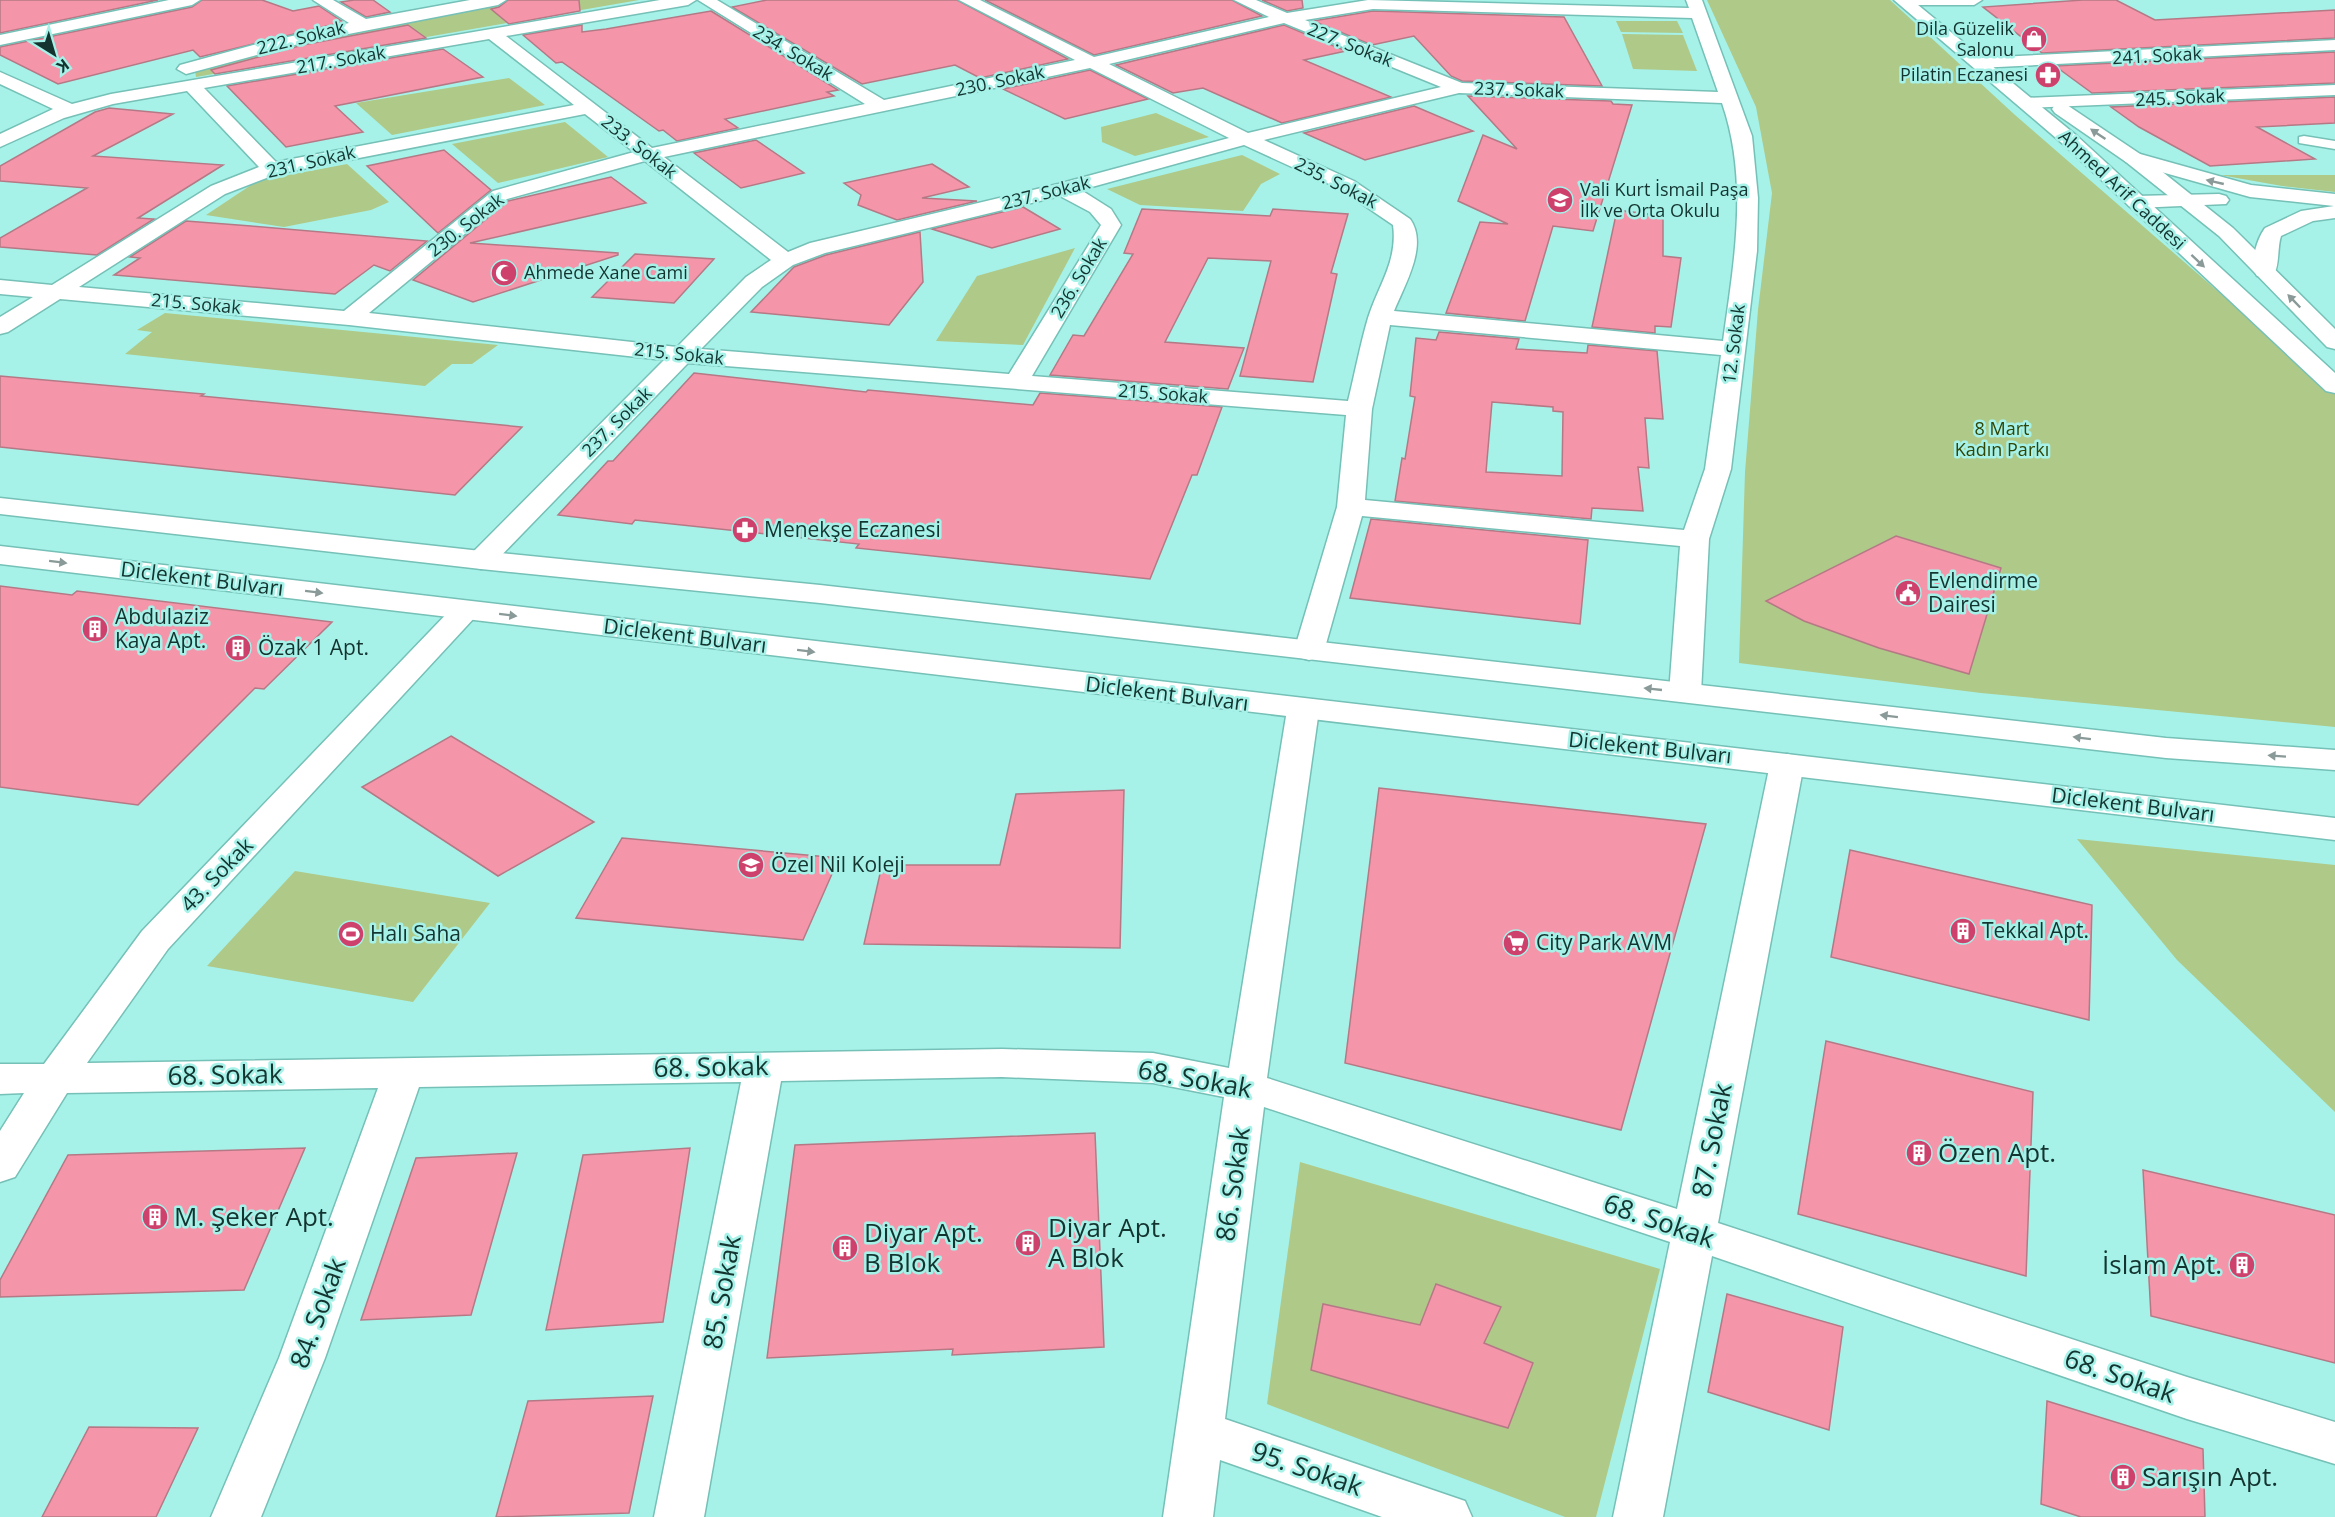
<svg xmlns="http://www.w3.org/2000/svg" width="2335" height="1517" viewBox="0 0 2335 1517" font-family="'Open Sans',sans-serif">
  <rect width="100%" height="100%" fill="#a6f2e9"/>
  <g fill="#afc988">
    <polygon points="531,0 639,0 196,77 195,70 361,29"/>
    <polygon points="1707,0 1890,0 2015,115 2335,393 2335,727 1981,693 1739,663 1745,472 1758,310 1772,193 1756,107"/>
    <polygon points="1616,21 1677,21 1683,33 1621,32"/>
    <polygon points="1622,34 1683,35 1697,71 1633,69"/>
    <polygon points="509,78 545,105 392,135 356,103"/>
    <polygon points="1156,113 1209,137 1135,156 1102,142 1101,127"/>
    <polygon points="565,122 608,157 498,183 452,144"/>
    <polygon points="1242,155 1280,174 1261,184 1243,211 1140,205 1107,189"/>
    <polygon points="347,164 389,202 371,210 284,227 206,215 257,181"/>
    <polygon points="2220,175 2335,175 2335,192 2282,186"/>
    <polygon points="1075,248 1023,345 936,341 977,276"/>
    <polygon points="165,313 498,345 472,364 452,364 425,386 125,354 152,332 137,330"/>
    <polygon points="2077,839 2335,865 2335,1112 2177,960"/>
    <polygon points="295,871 490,903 413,1002 207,966"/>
    <polygon points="1300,1162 1660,1269 1596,1517 1565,1517 1267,1404"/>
  </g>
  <g fill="#f495aa" stroke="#b57985" stroke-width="1.5" fill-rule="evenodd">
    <polygon points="0,0 158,0 0,33"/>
    <polygon points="202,0 262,0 293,11 319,6 343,22 200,57 193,50 58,84 0,55 0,47 192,7"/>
    <polygon points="354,0 373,0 390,12 366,17 341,2"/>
    <polygon points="508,0 579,0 580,11 509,24 491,9 499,7"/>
    <polygon points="767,0 957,0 1068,59 980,78 955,65 862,84 732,7"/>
    <polygon points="985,0 1232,0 1262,16 1094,55"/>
    <polygon points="1262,0 1302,0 1303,8 1287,11"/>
    <polygon points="2083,0 2116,0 2155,20 2335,10 2335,38 2042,53 1983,7"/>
    <polygon points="711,11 838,90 827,92 834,96 725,119 738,128 677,141 663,130 659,131 562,62 556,63 523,35 582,25 582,32 606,29"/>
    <polygon points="1373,11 1564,17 1602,86 1462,81 1451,76 1414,36 1372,45 1313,21"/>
    <polygon points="408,25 426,38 215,74 211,70 303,45"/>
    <polygon points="1284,25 1346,51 1304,60 1391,97 1282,123 1203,88 1173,93 1116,65"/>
    <polygon points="443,49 483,77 335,106 363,132 286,147 227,86"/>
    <polygon points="2335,52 2335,83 2092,93 2055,66"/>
    <polygon points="1090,70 1148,99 1065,119 1003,89"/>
    <polygon points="1468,96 1611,101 1613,104 1632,105 1593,231 1553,226 1525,321 1446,313 1480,222 1508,224 1458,201 1483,135 1517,149"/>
    <polygon points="2335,97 2335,123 2257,127 2315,159 2210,166 2139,127 2111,107"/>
    <polygon points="1414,106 1473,131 1365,160 1304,133"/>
    <polygon points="109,108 173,114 93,156 223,165 138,218 154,219 97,255 0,247 0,238 87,188 0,181 0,166 95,112"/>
    <polygon points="756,140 804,173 741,188 694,153"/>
    <polygon points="444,150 491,190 438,233 367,166"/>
    <polygon points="932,164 969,187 922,198 977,201 897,220 858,205 861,195 844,183"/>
    <polygon points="611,177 646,203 470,243 618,253 618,255 473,302 413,280 508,201"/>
    <polygon points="1023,207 1060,229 992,248 932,229"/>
    <polygon points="1142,209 1270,216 1273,209 1348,214 1331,273 1337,274 1313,382 1240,376 1271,261 1208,258 1165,342 1244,348 1228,389 1050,375 1073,335 1084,336 1133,254 1124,253"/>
    <polygon points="1617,210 1663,216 1663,256 1681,258 1671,327 1655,326 1655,333 1592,327"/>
    <polygon points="186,221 251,226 427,241 390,271 374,265 335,294 114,275 140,258 130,257"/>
    <polygon points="920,232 923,282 889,325 751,312 794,267 826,255"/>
    <polygon points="635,254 714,259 674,303 592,297"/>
    <path d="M 1439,332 L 1519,339 L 1516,349 L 1587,353 L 1588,345 L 1657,351 L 1663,419 L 1645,418 L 1649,468 L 1638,467 L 1643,511 L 1592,508 L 1591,519 L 1395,501 L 1402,458 L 1405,459 L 1415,397 L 1410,396 L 1416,338 L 1436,340 ZM 1492,402 L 1553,407 L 1553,411 L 1563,412 L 1562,476 L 1486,472 Z"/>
    <polygon points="694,373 866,392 868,390 1033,405 1040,393 1222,407 1197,475 1192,475 1150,579 856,548 859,544 635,520 632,524 558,515 608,461 613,461"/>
    <polygon points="0,376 204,394 201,396 522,427 455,495 0,447"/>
    <polygon points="1371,519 1588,540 1580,624 1350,598"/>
    <polygon points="1896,536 2001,568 1969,674 1879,648 1804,621 1766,601"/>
    <polygon points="0,586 72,595 77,591 332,622 264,689 255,688 138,805 0,787"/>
    <polygon points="451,736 594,822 498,876 362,787"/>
    <polygon points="1379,788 1706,824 1621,1130 1345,1063"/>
    <polygon points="1124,790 1120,948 864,944 882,865 1000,865 1016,794"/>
    <polygon points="622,838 839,858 803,940 576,918"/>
    <polygon points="1850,850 2092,905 2089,1020 1831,957"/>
    <polygon points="1826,1041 2033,1092 2026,1276 1798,1214"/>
    <polygon points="1095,1133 1104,1347 952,1355 953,1349 767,1358 795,1145"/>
    <polygon points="305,1148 244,1290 0,1297 0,1280 68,1155"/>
    <polygon points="690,1148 663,1322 546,1330 583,1155"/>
    <polygon points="517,1153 471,1315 361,1320 416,1158"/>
    <polygon points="2143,1170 2335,1215 2335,1363 2151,1316"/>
    <polygon points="1436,1284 1501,1307 1484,1343 1533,1363 1508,1428 1311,1370 1323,1304 1420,1325"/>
    <polygon points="1727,1294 1843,1327 1829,1430 1708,1392"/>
    <polygon points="653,1396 629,1513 496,1517 528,1401"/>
    <polygon points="2047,1401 2203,1449 2205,1517 2081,1517 2041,1504"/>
    <polygon points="89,1427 198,1428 156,1517 42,1517"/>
  </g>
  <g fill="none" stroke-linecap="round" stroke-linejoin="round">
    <defs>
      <polygon id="service" points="2304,136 2335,141 2335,149 2299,143 2299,137"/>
      <g id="minor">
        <polygon points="169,0 200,0 192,5 0,45 0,35"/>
        <polygon points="313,0 333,0 366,19 470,0 506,0 498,5 302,43 186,74 177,69 180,65 257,44 349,23"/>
        <path d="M 660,0 L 696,0 L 688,5 L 506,36 L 652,148 L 865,104 L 698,0 L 717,0 L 884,100 L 1075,60 L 959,0 L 980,0 L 1094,57 L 1269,17 L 1234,0 L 1256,0 L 1287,13 L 1368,0 L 1689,8 L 1686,0 L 1702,0 L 1752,136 L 1758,198 L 1757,251 L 1731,469 L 1709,539 L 1701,693 L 1696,700 L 1685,702 L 1674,700 L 1669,693 L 1680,546 L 1362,516 L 1324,651 L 1320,657 L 1309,660 L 1298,657 L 1294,651 L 1337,507 L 1346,415 L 688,363 L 491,566 L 481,569 L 471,566 L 467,560 L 471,554 L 664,360 L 349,325 L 60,299 L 8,332 L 0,334 L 0,317 L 33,297 L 0,294 L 0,280 L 52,285 L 211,186 L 259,167 L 187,91 L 113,104 L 64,118 L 0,147 L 0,134 L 53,109 L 0,84 L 0,72 L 72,104 L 111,94 ZM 1373,9 L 1692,18 L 1718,92 L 1462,83 L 1305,20 ZM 1284,23 L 1441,87 L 1248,133 L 1109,64 ZM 489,39 L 574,105 L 276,162 L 204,88 ZM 1090,68 L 1229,138 L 1058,184 L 810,243 L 788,252 L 664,157 ZM 1459,93 L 1722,103 C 1749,181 1734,261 1723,341 L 1394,311 C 1404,286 1429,245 1410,219 L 1354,181 L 1264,140 ZM 585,114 L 634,152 L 493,191 L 344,311 L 79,287 L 225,194 L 277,174 ZM 1244,145 L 1340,189 L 1393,225 C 1398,261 1378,286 1368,318 C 1360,345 1355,373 1348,401 L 1032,376 L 1121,225 L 1111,209 L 1081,190 ZM 645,161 L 771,260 L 746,277 L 677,347 L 369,313 L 507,199 ZM 1060,196 L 1090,212 L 1101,225 L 1009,374 L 701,349 L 762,287 L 793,265 L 825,253 ZM 1390,325 L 1721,355 L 1705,469 L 1684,530 L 1365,500 L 1372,409 Z"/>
        <polygon points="1898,0 1982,0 1974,5 1906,5"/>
        <polygon points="2335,40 2335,50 1978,68 1969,63 1978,58"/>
        <polygon points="2335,85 2335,95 2025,108 2016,103 2025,98"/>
        <polygon points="466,601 476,604 481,610 476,616 168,949 87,1063 1002,1049 1153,1053 1229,1068 1287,710 1292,703 1303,700 1314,703 1319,710 1267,1078 1677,1209 1770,764 1775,757 1787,754 1799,757 1804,764 1718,1223 2187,1377 2335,1422 2335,1464 2187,1419 1712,1256 1663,1517 1613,1517 1670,1242 1264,1107 1225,1419 1465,1501 1472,1517 1382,1517 1220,1460 1213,1517 1163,1517 1224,1097 1153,1083 1002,1077 781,1081 704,1517 654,1517 741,1082 419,1087 325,1358 261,1517 211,1517 279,1358 378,1088 67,1093 15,1177 0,1182 0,1131 24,1093 0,1094 0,1064 44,1064 142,931 456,604"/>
      </g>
      <g id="tertiary">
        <path d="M 2133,152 L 2251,185 L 2335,194 L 2335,218 L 2313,221 L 2281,236 C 2277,248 2280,266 2273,276 L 2257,276 C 2249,263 2257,239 2265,228 L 2301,211 L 2334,206 L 2250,197 L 2126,162 L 2123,158 Z"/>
        <polygon points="2219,194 2226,196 2229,200 2226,204 2136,208 2129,206 2126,202 2129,198 2136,196"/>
      </g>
      <g id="secondary">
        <polygon points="1894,0 1912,0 2077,136 2335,373 2335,393 2326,391 2063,144"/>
        <polygon points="2061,103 2067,105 2140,154 2233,228 2335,329 2335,349 2327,347 2219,236 2126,162 2055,113 2052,109 2055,105"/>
      </g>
      <g id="primary">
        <polygon points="0,498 481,551 820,585 2166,738 2335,750 2335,770 2166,758 820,603 481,569 0,514"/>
        <polygon points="0,546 2335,818 2335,840 0,564"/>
      </g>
    </defs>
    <use href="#service" stroke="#75c0b7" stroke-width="3"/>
    <use href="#minor" stroke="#75c0b7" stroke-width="3"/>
    <use href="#tertiary" stroke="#75c0b7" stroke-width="3"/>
    <use href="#secondary" stroke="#75c0b7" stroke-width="3"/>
    <use href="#primary" stroke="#75c0b7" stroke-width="3"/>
    <use href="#service" fill="#fff" fill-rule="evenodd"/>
    <use href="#minor" fill="#fff" fill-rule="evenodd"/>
    <use href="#tertiary" fill="#fff" fill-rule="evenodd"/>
    <use href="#secondary" fill="#fff" fill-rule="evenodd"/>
    <use href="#primary" fill="#fff" fill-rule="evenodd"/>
  </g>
  <defs><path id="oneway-solid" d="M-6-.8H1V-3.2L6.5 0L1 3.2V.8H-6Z" transform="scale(1.5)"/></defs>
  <g fill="#8a9a98">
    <use href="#oneway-solid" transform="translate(2098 134) rotate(-146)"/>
    <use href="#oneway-solid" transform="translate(2215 182) rotate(-167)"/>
    <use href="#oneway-solid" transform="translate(2198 261) rotate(43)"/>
    <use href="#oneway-solid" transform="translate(2294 301) rotate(-134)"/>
    <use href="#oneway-solid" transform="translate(58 562) rotate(7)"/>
    <use href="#oneway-solid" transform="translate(314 592) rotate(7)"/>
    <use href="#oneway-solid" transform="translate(508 615) rotate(7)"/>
    <use href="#oneway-solid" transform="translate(806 651) rotate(7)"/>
    <use href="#oneway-solid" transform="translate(1653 689) rotate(-174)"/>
    <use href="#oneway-solid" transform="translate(1889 716) rotate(-173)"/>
    <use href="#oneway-solid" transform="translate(2082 738) rotate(-173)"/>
    <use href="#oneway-solid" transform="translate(2277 756) rotate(-176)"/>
  </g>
  <defs>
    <symbol id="shop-disc" viewBox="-11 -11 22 22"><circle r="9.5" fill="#cf416d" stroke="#a6f2e9"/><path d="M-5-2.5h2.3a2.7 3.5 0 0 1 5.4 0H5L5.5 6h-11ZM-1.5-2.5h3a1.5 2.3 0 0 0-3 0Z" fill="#fff"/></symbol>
    <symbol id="pharmacy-disc" viewBox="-11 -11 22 22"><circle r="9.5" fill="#cf416d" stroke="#a6f2e9"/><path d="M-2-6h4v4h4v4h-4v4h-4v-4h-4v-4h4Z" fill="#fff"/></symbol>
    <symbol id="school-disc" viewBox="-11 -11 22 22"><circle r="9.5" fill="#cf416d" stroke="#a6f2e9"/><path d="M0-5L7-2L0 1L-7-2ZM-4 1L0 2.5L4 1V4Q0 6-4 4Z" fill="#fff"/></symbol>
    <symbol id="mosque-disc" viewBox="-11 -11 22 22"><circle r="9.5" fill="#cf416d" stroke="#a6f2e9"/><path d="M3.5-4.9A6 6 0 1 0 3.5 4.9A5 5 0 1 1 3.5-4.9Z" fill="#fff"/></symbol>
    <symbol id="civic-disc" viewBox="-11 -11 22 22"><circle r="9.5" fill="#cf416d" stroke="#a6f2e9"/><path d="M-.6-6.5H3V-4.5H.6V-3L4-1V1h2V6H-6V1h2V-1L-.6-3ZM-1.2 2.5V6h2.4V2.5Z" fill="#fff"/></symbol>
    <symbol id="building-disc" viewBox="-11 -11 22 22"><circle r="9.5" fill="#cf416d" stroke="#a6f2e9"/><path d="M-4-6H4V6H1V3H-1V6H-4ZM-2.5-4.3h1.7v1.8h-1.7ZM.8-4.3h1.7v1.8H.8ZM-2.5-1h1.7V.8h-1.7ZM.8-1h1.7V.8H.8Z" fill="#fff"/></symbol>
    <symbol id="stadium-disc" viewBox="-11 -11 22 22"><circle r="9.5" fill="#cf416d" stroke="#a6f2e9"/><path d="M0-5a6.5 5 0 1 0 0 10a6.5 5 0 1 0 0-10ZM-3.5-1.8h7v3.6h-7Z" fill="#fff"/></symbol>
    <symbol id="supermarket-disc" viewBox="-11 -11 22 22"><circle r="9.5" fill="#cf416d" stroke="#a6f2e9"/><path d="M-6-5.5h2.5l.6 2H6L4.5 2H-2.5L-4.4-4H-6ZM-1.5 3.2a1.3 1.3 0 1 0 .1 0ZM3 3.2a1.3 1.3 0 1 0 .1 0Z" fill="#fff"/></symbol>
  </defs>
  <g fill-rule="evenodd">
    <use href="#shop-disc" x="2019" y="24" width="30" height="30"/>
    <use href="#pharmacy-disc" x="2033" y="60" width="30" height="30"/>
    <use href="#school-disc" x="1545" y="185" width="30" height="30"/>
    <use href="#mosque-disc" x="489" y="258" width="30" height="30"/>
    <use href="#pharmacy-disc" x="730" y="515" width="30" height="30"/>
    <use href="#civic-disc" x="1893" y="578" width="30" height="30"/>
    <use href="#building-disc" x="80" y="614" width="30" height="30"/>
    <use href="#building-disc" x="223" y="633" width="30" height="30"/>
    <use href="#school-disc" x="736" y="850" width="30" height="30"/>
    <use href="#building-disc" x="1948" y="916" width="30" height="30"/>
    <use href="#stadium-disc" x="336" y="919" width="30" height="30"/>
    <use href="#supermarket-disc" x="1501" y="928" width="30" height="30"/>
    <use href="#building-disc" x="1904" y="1138" width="30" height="30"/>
    <use href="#building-disc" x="140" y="1202" width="30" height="30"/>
    <use href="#building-disc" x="1013" y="1228" width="30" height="30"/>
    <use href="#building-disc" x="830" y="1233" width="30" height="30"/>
    <use href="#building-disc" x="2227" y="1250" width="30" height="30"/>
    <use href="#building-disc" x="2108" y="1462" width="30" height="30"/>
  </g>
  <g text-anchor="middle" stroke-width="5" stroke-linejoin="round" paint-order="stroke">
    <g font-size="18" fill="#143430" stroke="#a6f2e9" text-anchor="end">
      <text x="2014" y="35">Dila Güzelik<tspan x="2014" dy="21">Salonu</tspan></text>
      <text x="2028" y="81">Pilatin Eczanesi</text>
      <text x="1580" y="196" text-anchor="start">Vali Kurt İsmail Paşa<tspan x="1580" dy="21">İlk ve Orta Okulu</tspan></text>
      <text x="524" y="279" text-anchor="start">Ahmede Xane Cami</text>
    </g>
    <g font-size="18" fill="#143430" stroke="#a6f2e9">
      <text transform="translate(301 38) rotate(-14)" y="6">222. Sokak</text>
      <text transform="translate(1350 45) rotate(22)" y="6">227. Sokak</text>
      <text transform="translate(793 53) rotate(31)" y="6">234. Sokak</text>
      <text transform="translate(2157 56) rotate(-3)" y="6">241. Sokak</text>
      <text transform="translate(341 60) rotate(-10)" y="6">217. Sokak</text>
      <text transform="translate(1000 81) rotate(-12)" y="6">230. Sokak</text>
      <text transform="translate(1519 90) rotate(2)" y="6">237. Sokak</text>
      <text transform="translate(2180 98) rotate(-3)" y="6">245. Sokak</text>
      <text transform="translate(639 147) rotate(38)" y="6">233. Sokak</text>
      <text transform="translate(311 162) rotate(-13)" y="6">231. Sokak</text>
      <text transform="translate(1336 183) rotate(27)" y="6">235. Sokak</text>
      <text transform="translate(2122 190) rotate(43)" y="6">Ahmed Arif Caddesi</text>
      <text transform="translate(1046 193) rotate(-14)" y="6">237. Sokak</text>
      <text transform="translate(466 225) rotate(-38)" y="6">230. Sokak</text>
      <text transform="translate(1079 278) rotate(-59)" y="6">236. Sokak</text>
      <text transform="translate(196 304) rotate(5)" y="6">215. Sokak</text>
      <text transform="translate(1734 344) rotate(-83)" y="6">12. Sokak</text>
      <text transform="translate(679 354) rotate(6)" y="6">215. Sokak</text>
      <text transform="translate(1163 394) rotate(4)" y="6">215. Sokak</text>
      <text transform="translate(617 422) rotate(-45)" y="6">237. Sokak</text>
    </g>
    <g font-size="18" fill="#314504" stroke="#a6f2e9">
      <text x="2002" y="435">8 Mart<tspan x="2002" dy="21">Kadın Parkı</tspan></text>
    </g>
    <g font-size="21" fill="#143430" stroke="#a6f2e9" text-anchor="start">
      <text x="764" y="537">Menekşe Eczanesi</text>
      <text x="1928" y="588">Evlendirme<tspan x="1928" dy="24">Dairesi</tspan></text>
      <text x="115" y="624">Abdulaziz<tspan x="115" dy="24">Kaya Apt.</tspan></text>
      <text x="258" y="655">Özak 1 Apt.</text>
      <text x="771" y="872">Özel Nil Koleji</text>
      <text x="1982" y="938">Tekkal Apt.</text>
      <text x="370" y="941">Halı Saha</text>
      <text x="1536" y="950">City Park AVM</text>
    </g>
    <g font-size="21" fill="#143430" stroke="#a6f2e9">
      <text transform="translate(202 579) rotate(7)" y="7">Diclekent Bulvarı</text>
      <text transform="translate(685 636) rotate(7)" y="7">Diclekent Bulvarı</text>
      <text transform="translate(1167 694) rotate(7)" y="7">Diclekent Bulvarı</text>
      <text transform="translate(1650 748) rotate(6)" y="7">Diclekent Bulvarı</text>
      <text transform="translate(2133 805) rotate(7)" y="7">Diclekent Bulvarı</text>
      <text transform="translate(217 875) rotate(-46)" y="7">43. Sokak</text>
    </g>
    <g font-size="26" fill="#143430" stroke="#a6f2e9">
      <text transform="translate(711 1067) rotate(-1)" y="9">68. Sokak</text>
      <text transform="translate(225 1075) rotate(-1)" y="9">68. Sokak</text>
      <text transform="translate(1195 1079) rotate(10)" y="9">68. Sokak</text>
      <text transform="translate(1712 1140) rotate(-79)" y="9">87. Sokak</text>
      <text transform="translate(1233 1184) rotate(-82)" y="9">86. Sokak</text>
      <text transform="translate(1659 1221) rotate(19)" y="9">68. Sokak</text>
      <text transform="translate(722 1292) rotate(-80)" y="9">85. Sokak</text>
      <text transform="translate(318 1313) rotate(-70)" y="9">84. Sokak</text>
      <text transform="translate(2120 1376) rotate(19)" y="9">68. Sokak</text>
      <text transform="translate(1307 1469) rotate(19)" y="9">95. Sokak</text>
    </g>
    <g font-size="26" fill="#143430" stroke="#a6f2e9" text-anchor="start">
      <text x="1938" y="1162">Özen Apt.</text>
      <text x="174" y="1226">M. Şeker Apt.</text>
      <text x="1048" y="1237">Diyar Apt.<tspan x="1048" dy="30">A Blok</tspan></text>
      <text x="864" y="1242">Diyar Apt.<tspan x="864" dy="30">B Blok</tspan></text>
      <text x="2222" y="1274" text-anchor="end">İslam Apt.</text>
      <text x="2142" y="1486">Sarışın Apt.</text>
    </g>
  </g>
  <g transform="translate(54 54) rotate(143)" stroke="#a6f2e9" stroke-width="4.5" paint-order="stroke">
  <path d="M0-4.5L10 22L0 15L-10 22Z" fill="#143430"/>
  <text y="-9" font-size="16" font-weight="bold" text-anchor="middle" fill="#143430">K</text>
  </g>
</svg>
